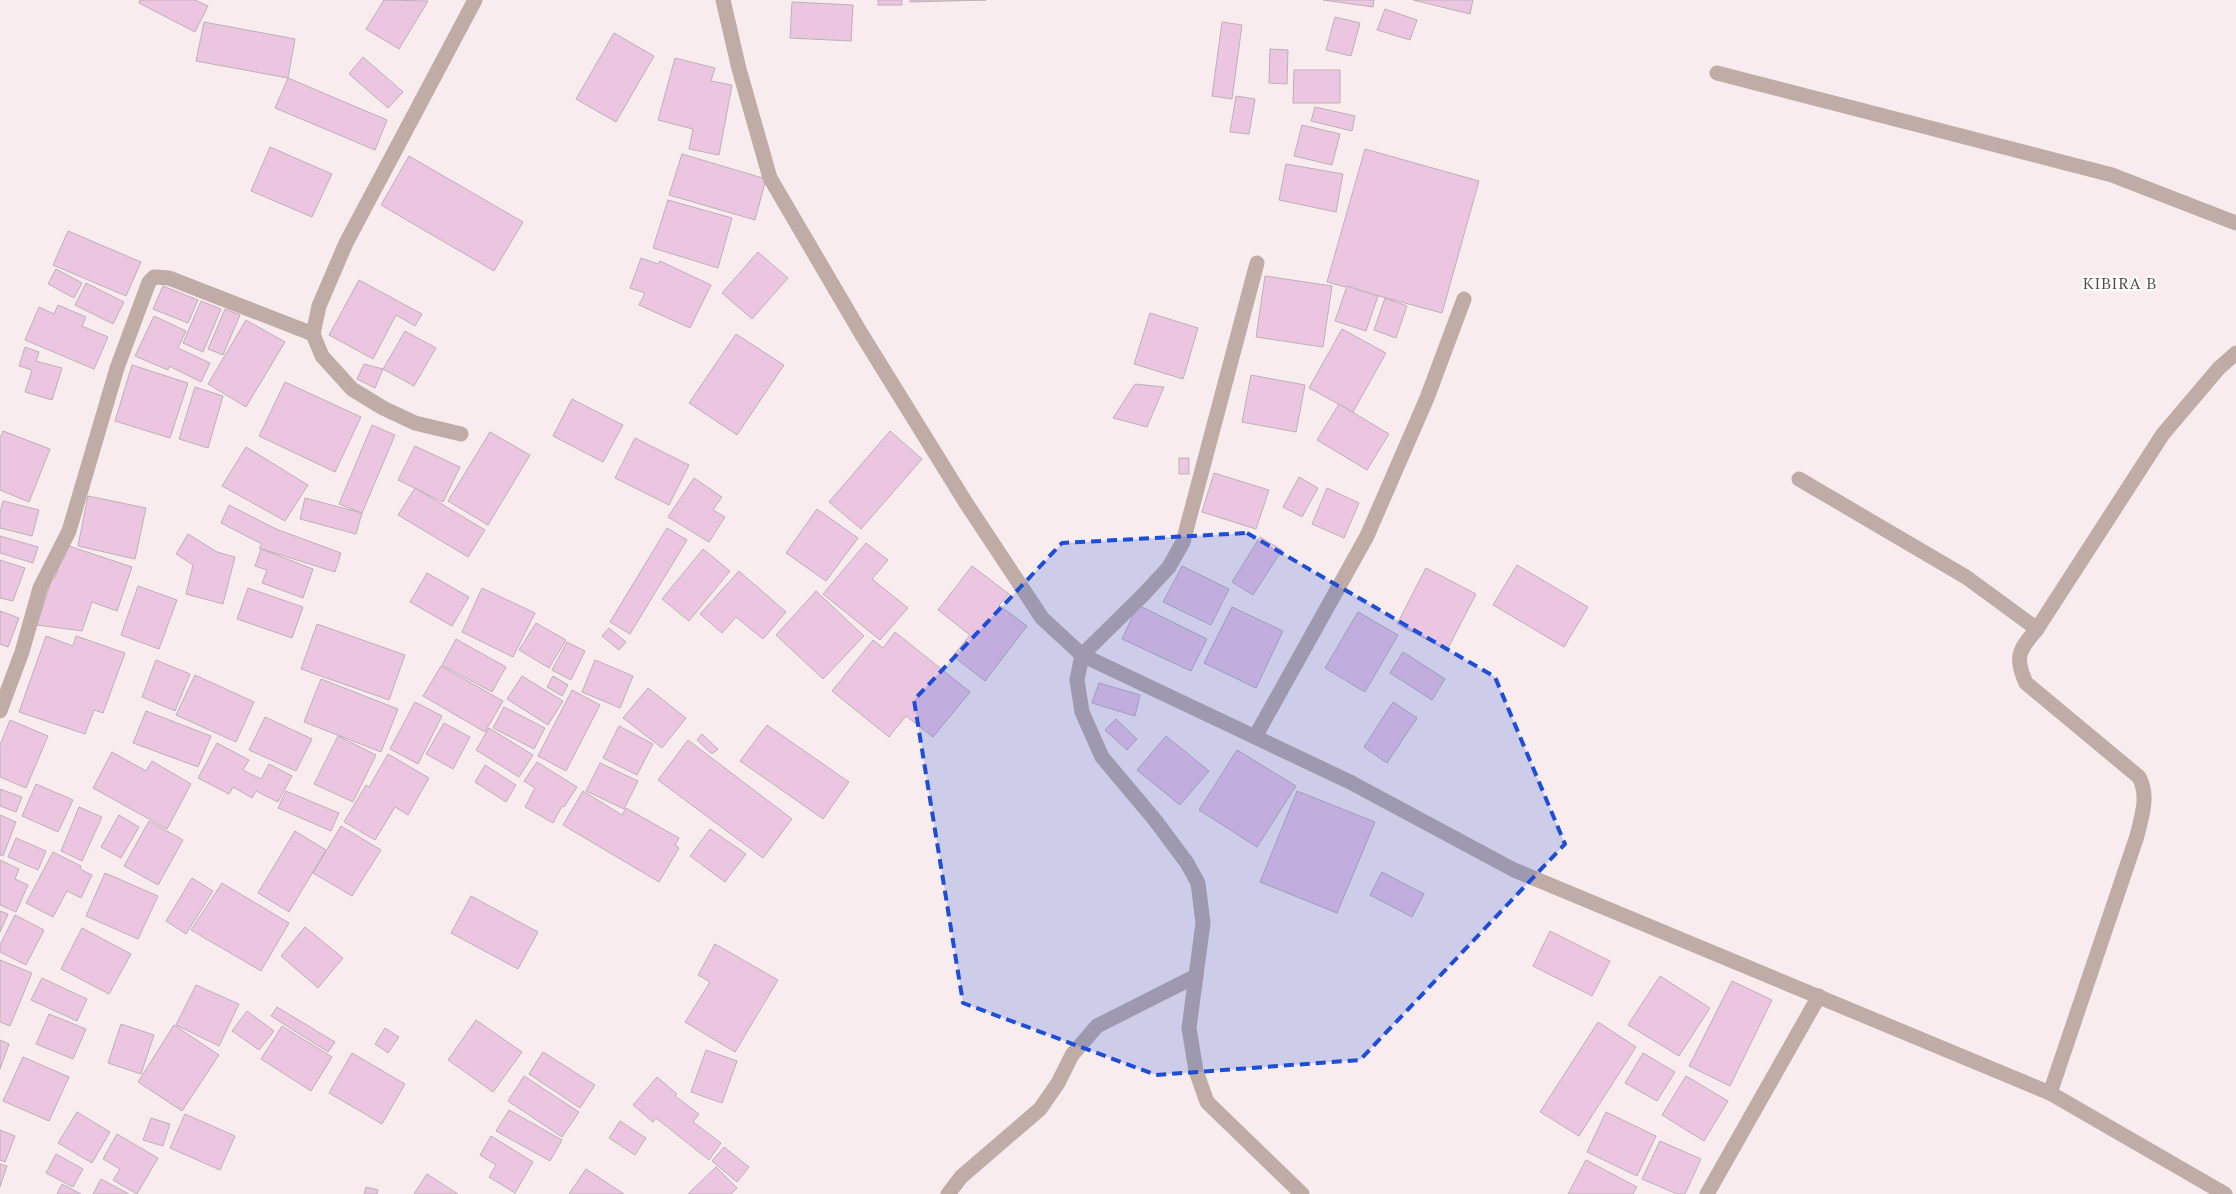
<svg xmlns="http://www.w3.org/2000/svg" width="2236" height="1194" viewBox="0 0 2236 1194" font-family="Lora,serif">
  <rect width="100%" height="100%" fill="#f9ecee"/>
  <g fill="#ecc6e0" stroke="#bbb1b7">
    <polygon points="140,0 195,0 208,6 195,32 139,3"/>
    <polygon points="384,0 428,1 399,49 366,29"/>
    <rect x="878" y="0" width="24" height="5"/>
    <polygon points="910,0 986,0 910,2"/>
    <polygon points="1323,0 1374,0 1373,7"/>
    <polygon points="1413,0 1473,0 1470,14"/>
    <polygon points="792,2 853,5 851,41 790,38"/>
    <polygon points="1385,9 1417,20 1410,40 1377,30"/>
    <polygon points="1335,17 1360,23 1351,56 1326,50"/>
    <polygon points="204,22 295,39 288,78 196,61"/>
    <polygon points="1222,22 1242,25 1232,99 1212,96"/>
    <polygon points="614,33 654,56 616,122 576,99"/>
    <polygon points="1270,49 1288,50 1287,84 1269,83"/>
    <polygon points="363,57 403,92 388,108 349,74"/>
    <polygon points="675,58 715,68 711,81 732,85 719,155 689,149 693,129 658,120"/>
    <polygon points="1294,70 1340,70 1340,103 1293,103"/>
    <polygon points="288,78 387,120 375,150 275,108"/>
    <polygon points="1236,96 1255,99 1249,134 1230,132"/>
    <polygon points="1315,107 1355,116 1352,131 1311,121"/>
    <polygon points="1302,125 1340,134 1332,165 1294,156"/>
    <polygon points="270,147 332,174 312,217 251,191"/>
    <polygon points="1365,149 1479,181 1442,313 1327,282"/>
    <polygon points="682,154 766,179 755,220 669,195"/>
    <polygon points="409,156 523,222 494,271 381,205"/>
    <polygon points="1286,164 1343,174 1336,212 1279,200"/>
    <polygon points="668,200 732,218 718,268 653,248"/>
    <polygon points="68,231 141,262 126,296 53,265"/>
    <polygon points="758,252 788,278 752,319 722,293"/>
    <polygon points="641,258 658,264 660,261 711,285 690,328 639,305 645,293 630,288"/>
    <polygon points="56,269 82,283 74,298 48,284"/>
    <polygon points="1265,276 1332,286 1323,347 1256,337"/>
    <polygon points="359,280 422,314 415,326 396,315 373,359 329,335"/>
    <polygon points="86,283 124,302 113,324 75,305"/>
    <polygon points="163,286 198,300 188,323 153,309"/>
    <polygon points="1347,286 1378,296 1366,331 1335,321"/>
    <polygon points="1385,298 1407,306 1396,338 1374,330"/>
    <polygon points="201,301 221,309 203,352 183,343"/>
    <polygon points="58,305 86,317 82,326 108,337 94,369 25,340 39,307 54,314"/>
    <polygon points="225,309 240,315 223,355 208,349"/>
    <polygon points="1150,313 1198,328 1183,379 1134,364"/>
    <polygon points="154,316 186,331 178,348 210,363 201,382 169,366 168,370 135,356"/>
    <polygon points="246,320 285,342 246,407 208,384"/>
    <polygon points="1342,329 1386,353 1353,412 1309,388"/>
    <polygon points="405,331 436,348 414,386 383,369"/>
    <polygon points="736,334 784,365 737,435 689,403"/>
    <polygon points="25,347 39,352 36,361 62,368 52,400 25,392 32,370 19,366"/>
    <polygon points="364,364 383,369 375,388 357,379"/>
    <polygon points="132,365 188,383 170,438 115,421"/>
    <polygon points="1251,375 1305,385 1296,432 1242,422"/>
    <polygon points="285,382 361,417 335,472 259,436"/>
    <polygon points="1135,384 1164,387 1147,427 1113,418"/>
    <polygon points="195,387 223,396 208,448 179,439"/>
    <polygon points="572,399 623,425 603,462 553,436"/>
    <polygon points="1339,404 1389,434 1367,470 1317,440"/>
    <polygon points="372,425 395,435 362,513 339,504"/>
    <polygon points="3,431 50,449 29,502 0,490 0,438"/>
    <polygon points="890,431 922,459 861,529 829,502"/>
    <polygon points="490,432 530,455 488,525 448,501"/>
    <polygon points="635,438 689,465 669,505 615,478"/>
    <polygon points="415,446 460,467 443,502 398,480"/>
    <polygon points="246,447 308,485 285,521 222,486"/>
    <rect x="1179" y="458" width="10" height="16"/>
    <polygon points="1214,473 1269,490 1256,529 1202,512"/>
    <polygon points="1299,477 1318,488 1302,517 1283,507"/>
    <polygon points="694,478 722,497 713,510 725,517 709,542 668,517"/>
    <polygon points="415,488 485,530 468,557 398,515"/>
    <polygon points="1327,488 1359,503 1344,538 1312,524"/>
    <polygon points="88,496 146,508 135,559 78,546"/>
    <polygon points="305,498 362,513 356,534 300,519"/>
    <polygon points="3,501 39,510 32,536 0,528 0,512"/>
    <polygon points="229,505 276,529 341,553 335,572 259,548 262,544 221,523"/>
    <polygon points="817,509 858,538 826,581 786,553"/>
    <polygon points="667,528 687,540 630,634 610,622"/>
    <polygon points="188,534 217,552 235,557 223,604 186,594 193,565 176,554"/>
    <polygon points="0,536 38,547 33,563 0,553"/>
    <polygon points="1260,537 1282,550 1253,595 1232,582"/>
    <polygon points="866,543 888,560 872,579 908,608 880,640 823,594"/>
    <polygon points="66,545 132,567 117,611 92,602 82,631 37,625 52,578 55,578"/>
    <polygon points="261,549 313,569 303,598 262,583 267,570 255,566"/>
    <polygon points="703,549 730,571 689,621 662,599"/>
    <polygon points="0,560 25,568 13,601 0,598"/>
    <polygon points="1517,565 1588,607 1564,647 1493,605"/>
    <polygon points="972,566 1009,594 999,605 1027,626 985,681 953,656 970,635 938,610"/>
    <polygon points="1182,566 1229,589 1211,625 1163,602"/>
    <polygon points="1426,568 1476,594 1447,650 1397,624"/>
    <polygon points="739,571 786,612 763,639 736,617 722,633 700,614"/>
    <polygon points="427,573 469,597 452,626 410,602"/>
    <polygon points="138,586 177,600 159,649 121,635"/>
    <polygon points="248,588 303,607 292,638 237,619"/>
    <polygon points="482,588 535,613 513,657 462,632"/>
    <polygon points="816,591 864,636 823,679 776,635"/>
    <polygon points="1138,605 1207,639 1191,671 1122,639"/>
    <polygon points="1232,607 1283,631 1256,688 1204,663"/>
    <polygon points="0,611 19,618 8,647 0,644"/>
    <polygon points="1358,612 1398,635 1365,692 1325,668"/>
    <polygon points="536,623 566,640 549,668 519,650"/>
    <polygon points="317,624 405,655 389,700 301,669"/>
    <polygon points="609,628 626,642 619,650 602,636"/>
    <polygon points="895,632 970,692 933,737 906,716 889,737 832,691 873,640 883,648"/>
    <polygon points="46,636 73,646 76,636 125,653 103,713 94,710 85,734 19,712"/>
    <polygon points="456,639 506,667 492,692 442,665"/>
    <polygon points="567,642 585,651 571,680 552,670"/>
    <polygon points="1403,652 1445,679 1432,700 1390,673"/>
    <polygon points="156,660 190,674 175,711 142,697"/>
    <polygon points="595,660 633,676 620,708 582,692"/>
    <polygon points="441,666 503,701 485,732 423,696"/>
    <polygon points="195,675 254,702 236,742 176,715"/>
    <polygon points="522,676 563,701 548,725 507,699"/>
    <polygon points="553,676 568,685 562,696 547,687"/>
    <polygon points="321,679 398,709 381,752 304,722"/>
    <polygon points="1099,683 1140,695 1135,716 1092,703"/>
    <polygon points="648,688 686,718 662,748 623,718"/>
    <polygon points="572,690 600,705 566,771 538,756"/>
    <polygon points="415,702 442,716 418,764 390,749"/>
    <polygon points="1393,702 1417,718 1387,763 1364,747"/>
    <polygon points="504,707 545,728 534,749 493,728"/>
    <polygon points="146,711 211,736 198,767 133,743"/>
    <polygon points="265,717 312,739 296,771 249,750"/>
    <polygon points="1116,719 1137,739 1127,750 1105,730"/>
    <polygon points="10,720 48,736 26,788 0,777 0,745"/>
    <polygon points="444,723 470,737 453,769 426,754"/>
    <polygon points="767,725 849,782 823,819 740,761"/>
    <polygon points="619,726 653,744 637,775 603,758"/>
    <polygon points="489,728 533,755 519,777 476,750"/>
    <polygon points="702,734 718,749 712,754 697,740"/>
    <polygon points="338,736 376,755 353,802 314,784"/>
    <polygon points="1166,736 1209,771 1180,805 1137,770"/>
    <polygon points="688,740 792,819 763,858 658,780"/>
    <polygon points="217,743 249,760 243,770 261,779 269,764 292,776 278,802 256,791 252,798 233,787 229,794 198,778"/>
    <polygon points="1237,750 1296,786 1257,847 1199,810"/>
    <polygon points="112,752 146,771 152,761 191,784 167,829 93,788"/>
    <polygon points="388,754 429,778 408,815 395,807 375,840 344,822 366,785 369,787"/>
    <polygon points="537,762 577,787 564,807 562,806 553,823 525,807 535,788 524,781"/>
    <polygon points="600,763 638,781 624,809 586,791"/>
    <polygon points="485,765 516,785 506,802 475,782"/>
    <polygon points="36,784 73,800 58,832 22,816"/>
    <polygon points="0,789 22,797 16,812 0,806"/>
    <polygon points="286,791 339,813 331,831 278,808"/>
    <polygon points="583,791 622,815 626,808 679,838 675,845 679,848 659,882 563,825"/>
    <polygon points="1297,791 1375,822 1337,913 1260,882"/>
    <polygon points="79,807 102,817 82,861 61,851"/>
    <polygon points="0,815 16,822 3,856 0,855"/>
    <polygon points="119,815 139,827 121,858 101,847"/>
    <polygon points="149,821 183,840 158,885 124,866"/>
    <polygon points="341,826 381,850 352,896 313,873"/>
    <polygon points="710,829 746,854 725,882 690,856"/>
    <polygon points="295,831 326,850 289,912 258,893"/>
    <polygon points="16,838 46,851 38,870 8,857"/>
    <polygon points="53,852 81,866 80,869 92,875 81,898 67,891 53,917 26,903"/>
    <polygon points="0,860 19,869 15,879 28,885 16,912 0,905"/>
    <polygon points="1382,872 1424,894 1412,917 1370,895"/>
    <polygon points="105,873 158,896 138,939 86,916"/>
    <polygon points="192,878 213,891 186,934 166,921"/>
    <polygon points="222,883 289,923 261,971 191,930"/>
    <polygon points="471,896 538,932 518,969 451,933"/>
    <polygon points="0,911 8,914 0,932"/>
    <polygon points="15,915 44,930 26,965 0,952 0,945"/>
    <polygon points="305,927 343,958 318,988 281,956"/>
    <polygon points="82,928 131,954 109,994 61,969"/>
    <polygon points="1550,931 1610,961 1592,996 1533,966"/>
    <polygon points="715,944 778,980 735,1052 685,1022 710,982 698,975"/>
    <polygon points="0,960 32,973 10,1026 0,1022"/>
    <polygon points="1660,976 1710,1008 1679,1056 1628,1025"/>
    <polygon points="42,978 87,999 77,1021 31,1000"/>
    <polygon points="1732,981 1772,1000 1730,1086 1689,1066"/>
    <polygon points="196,985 239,1004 219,1046 176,1025"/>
    <polygon points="277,1007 335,1042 328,1052 271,1016"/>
    <polygon points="247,1011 274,1031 259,1050 232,1031"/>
    <polygon points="49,1014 86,1029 73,1059 36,1044"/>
    <polygon points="476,1020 522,1052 493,1092 448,1060"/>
    <polygon points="1598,1022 1636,1047 1579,1136 1540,1112"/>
    <polygon points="121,1024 154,1035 141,1074 108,1063"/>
    <polygon points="174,1025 219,1055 182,1111 138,1082"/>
    <polygon points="282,1026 332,1057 311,1091 261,1059"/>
    <polygon points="385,1028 399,1037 388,1053 375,1044"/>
    <polygon points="0,1040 9,1044 0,1069"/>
    <polygon points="706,1050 737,1061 722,1103 691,1092"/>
    <polygon points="543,1052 595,1085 580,1108 529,1074"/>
    <polygon points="352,1053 405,1084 382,1124 329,1093"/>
    <polygon points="1643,1053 1675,1072 1657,1101 1625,1083"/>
    <polygon points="23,1057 69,1077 49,1121 3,1101"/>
    <polygon points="524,1076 579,1112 562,1137 508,1101"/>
    <polygon points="1686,1076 1728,1101 1704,1141 1662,1115"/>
    <polygon points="657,1077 677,1094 675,1096 699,1114 693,1122 721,1143 709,1160 656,1118 653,1122 633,1105"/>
    <polygon points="509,1110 562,1140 550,1161 496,1131"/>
    <polygon points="77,1112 110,1132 92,1163 58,1143"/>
    <polygon points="1606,1112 1656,1136 1637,1176 1587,1152"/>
    <polygon points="185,1114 235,1136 220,1170 170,1148"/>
    <polygon points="151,1118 170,1124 163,1146 143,1140"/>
    <polygon points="620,1121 646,1138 635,1155 609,1138"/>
    <polygon points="0,1130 15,1136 5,1162 0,1160"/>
    <polygon points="117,1134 158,1158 137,1194 113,1180 120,1169 103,1159"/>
    <polygon points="491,1136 533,1162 515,1193 489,1177 496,1165 480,1155"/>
    <polygon points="1660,1141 1701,1159 1685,1194 1677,1194 1642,1179"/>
    <polygon points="724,1147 749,1167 737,1182 712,1161"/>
    <polygon points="56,1154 83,1169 73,1187 46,1173"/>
    <polygon points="1586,1160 1637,1187 1633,1194 1568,1194"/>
    <polygon points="0,1164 7,1166 0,1187"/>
    <polygon points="716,1167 737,1188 731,1194 688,1194"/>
    <polygon points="586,1169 624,1194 569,1194"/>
    <polygon points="427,1174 458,1194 414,1194"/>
    <polygon points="101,1179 129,1194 93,1194"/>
    <polygon points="62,1184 81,1194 57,1194"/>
    <polygon points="366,1187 378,1190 377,1194 364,1194"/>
  </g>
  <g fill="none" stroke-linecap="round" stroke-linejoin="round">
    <g stroke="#bfaca6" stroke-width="15">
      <polyline points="723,0 739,69 770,178 862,335 966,503 1042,618 1082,655 1350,782 1514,870 2050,1093 2225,1194"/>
      <polyline points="1717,73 2112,175 2236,223"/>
      <polyline points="1257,263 1183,542 1169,567 1143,595 1082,655 1077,680 1082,712 1102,757 1155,820 1187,863 1198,883 1203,923 1189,1028 1196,1071 1207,1102 1302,1194"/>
      <polyline points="461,434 415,423 383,408 352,389 322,356 313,334 319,306 346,243 475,0"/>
      <polyline points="1799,479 1966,577 2037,629"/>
      <polyline points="0,711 22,652 40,588 69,531 117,368 149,282 154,277 169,278 313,334"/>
      <polyline points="1255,737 1367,536 1427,398 1464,299"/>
      <path d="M 2050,1093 L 2137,836 C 2142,815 2149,796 2139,777 L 2026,683 C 2014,657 2019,650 2037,629 L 2163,434 L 2219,368 L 2236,353"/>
      <polyline points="948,1194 961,1177 1040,1109 1058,1083 1072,1055 1097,1026 1196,976"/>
      <polyline points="1707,1194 1819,996"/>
    </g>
  </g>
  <path fill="#1d4ed8" fill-opacity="0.2" stroke="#1d4ed8" stroke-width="4" stroke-dasharray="10 6" stroke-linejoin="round" d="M 1247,533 L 1495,677 L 1565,844 L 1360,1060 L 1156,1075 L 963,1003 L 914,700 L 1062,543 Z"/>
  <g text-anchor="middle" stroke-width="4.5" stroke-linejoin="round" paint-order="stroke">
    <g font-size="16" letter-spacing="1" fill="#524849" stroke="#fff">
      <text x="2120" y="289">KIBIRA B</text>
    </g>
  </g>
</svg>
